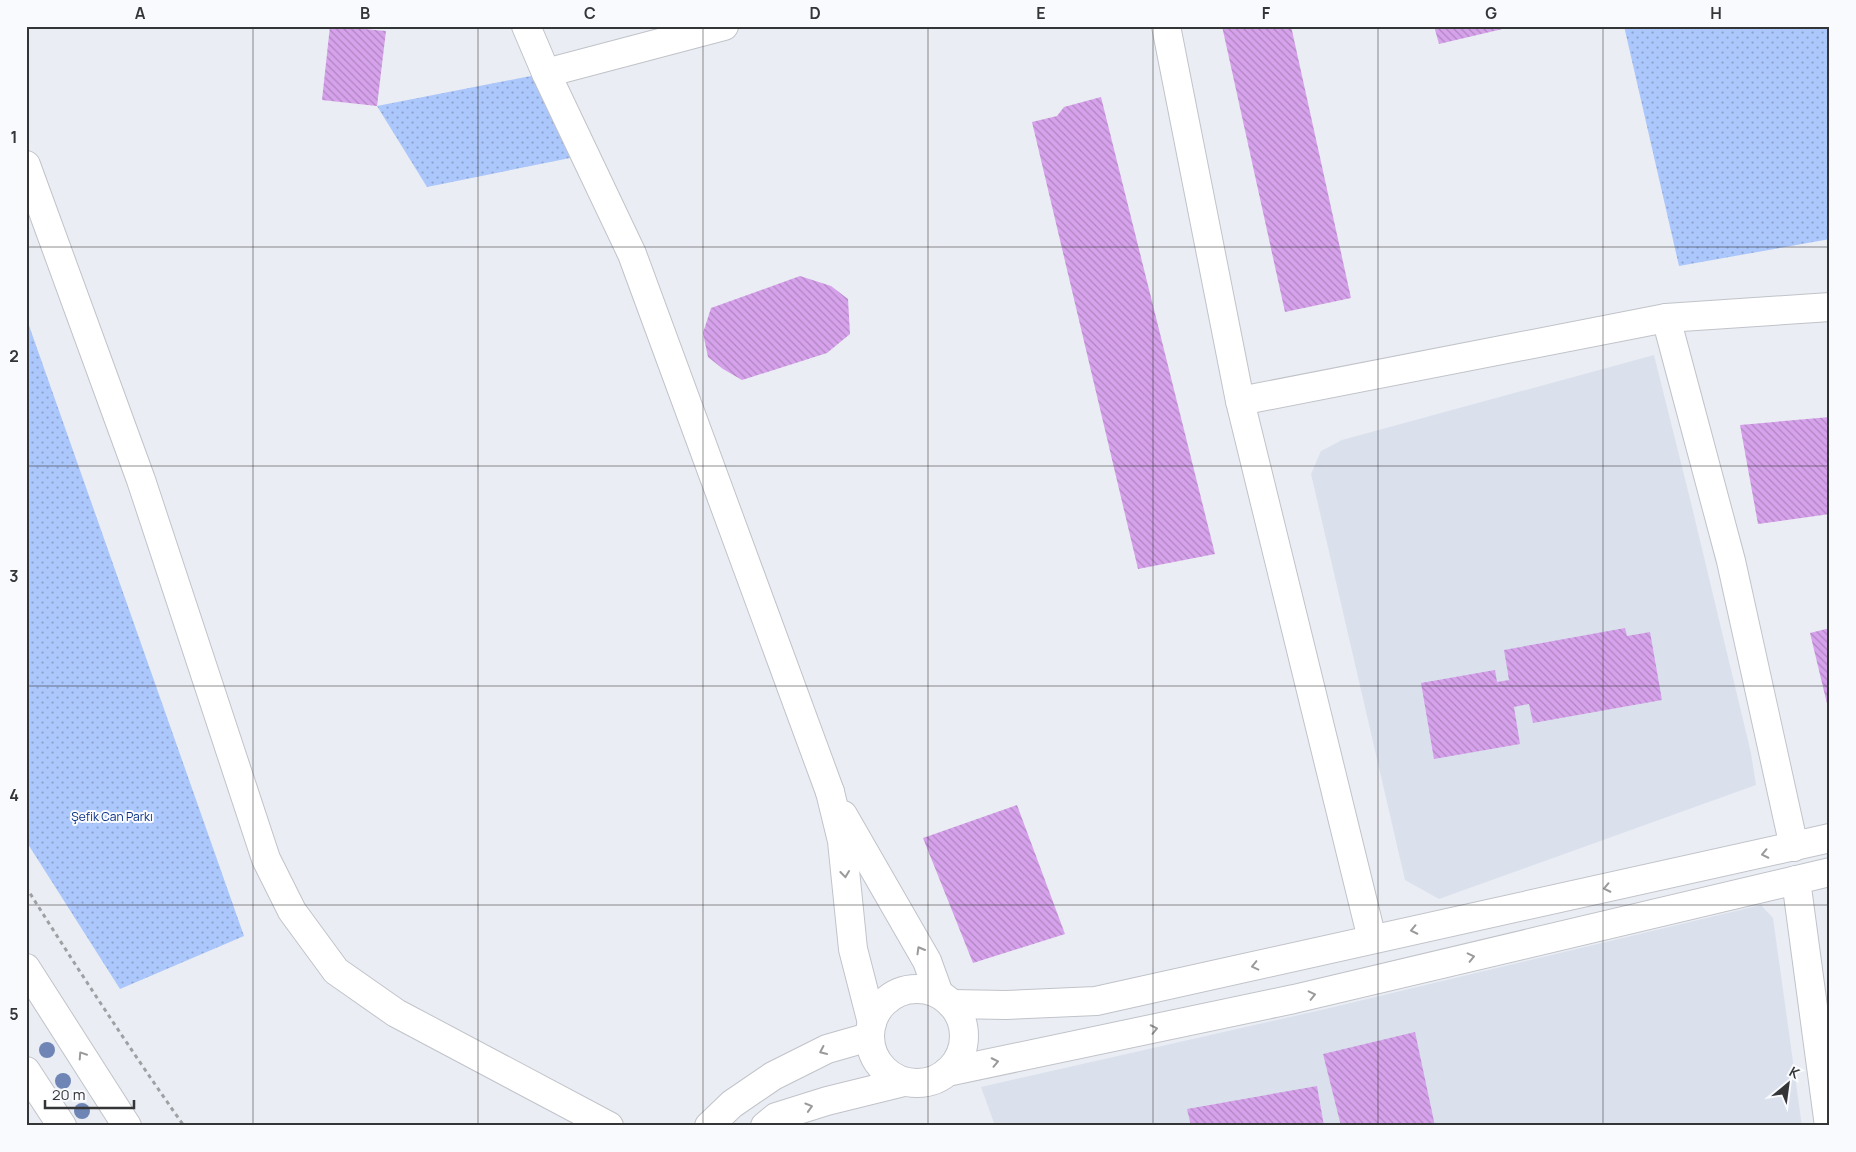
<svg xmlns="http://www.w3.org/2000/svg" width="1856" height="1152" viewBox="0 0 1856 1152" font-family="Manrope,sans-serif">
  <defs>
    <pattern id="green-dots" width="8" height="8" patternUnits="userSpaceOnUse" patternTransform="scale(1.25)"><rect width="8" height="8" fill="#abc7fb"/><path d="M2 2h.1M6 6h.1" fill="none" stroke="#8ca2cc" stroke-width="1.8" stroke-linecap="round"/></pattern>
    <pattern id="building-back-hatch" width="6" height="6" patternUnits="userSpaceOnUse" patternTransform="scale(1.25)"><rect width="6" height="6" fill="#d7a2ec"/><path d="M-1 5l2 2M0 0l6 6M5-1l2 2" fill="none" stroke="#af85c0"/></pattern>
  </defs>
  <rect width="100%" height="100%" fill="#eaedf3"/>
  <g fill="#dae1ed">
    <polygon points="1654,355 1692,507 1751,753 1756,785 1439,899 1405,880 1311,474 1321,451 1342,440"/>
    <polygon points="1761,905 1773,918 1802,1126 995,1126 981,1087 1321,1010"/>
  </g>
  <g fill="url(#green-dots)">
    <polygon points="1624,26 1830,26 1830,239 1679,266"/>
    <polygon points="546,73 585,155 427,187 377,106"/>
    <polygon points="26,317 244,936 120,989 26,841"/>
  </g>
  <g fill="url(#building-back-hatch)">
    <polygon points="330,26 386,31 377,106 322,100"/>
    <polygon points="1222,26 1291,26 1351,298 1285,312"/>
    <polygon points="1434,26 1511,26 1511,27 1439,44"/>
    <polygon points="1101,97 1215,554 1138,569 1032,122 1057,116 1064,107"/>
    <polygon points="800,276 831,286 848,299 850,334 827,353 742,380 723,369 708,357 703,333 711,308"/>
    <polygon points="1830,417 1830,514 1758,524 1740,425"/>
    <polygon points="1625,628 1627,636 1650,632 1662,700 1533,723 1529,704 1514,707 1520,744 1434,759 1421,683 1495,670 1497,682 1509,680 1504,650"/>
    <polygon points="1830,628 1830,711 1829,712 1810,633"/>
    <polygon points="1017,805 1065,934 973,963 923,838"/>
    <polygon points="1415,1032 1435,1126 1341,1126 1323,1054"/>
    <polygon points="1317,1086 1324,1126 1191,1126 1187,1109"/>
  </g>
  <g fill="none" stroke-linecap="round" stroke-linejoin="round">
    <defs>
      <g id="street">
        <polyline points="526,26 546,73 632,254 830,792"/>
        <polyline points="1166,26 1240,401 1372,939"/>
        <polyline points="546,73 724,26"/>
        <polyline points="26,165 141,480 266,859 292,911 336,971 396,1013 609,1126"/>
        <polyline points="1666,318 1731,561 1794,847"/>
        <polyline points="1240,401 1666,318 1830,307"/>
        <polyline points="1796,880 1829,1126"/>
      </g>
      <g id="secondary">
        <polyline points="830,792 842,841 853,949 872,1023"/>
        <polyline points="843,815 927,961 939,994"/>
        <polyline points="26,968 127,1126"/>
        <circle cx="917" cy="1036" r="47"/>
        <polyline points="951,1004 1006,1005 1096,1001 1830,838"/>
        <polyline points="26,1071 62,1126"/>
        <polyline points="947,1072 1294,999 1830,872"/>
        <polyline points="709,1126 732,1104 773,1076 827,1049 869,1037"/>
        <polyline points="765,1126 776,1117 827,1101 904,1082"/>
      </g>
    </defs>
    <use href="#street" stroke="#c0c3c9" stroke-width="30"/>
    <use href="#secondary" stroke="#c0c3c9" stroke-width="30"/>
    <path stroke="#9ea0a4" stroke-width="3" stroke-dasharray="4 4" stroke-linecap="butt" d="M 26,887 C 77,968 129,1048 184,1126"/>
    <use href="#street" stroke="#fff" stroke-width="28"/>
    <use href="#secondary" stroke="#fff" stroke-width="28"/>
  </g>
  <g fill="#6f85b6">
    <circle cx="47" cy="1050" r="8"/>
    <circle cx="63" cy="1081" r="8"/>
    <circle cx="82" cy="1111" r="8"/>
  </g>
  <defs><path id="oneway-chevron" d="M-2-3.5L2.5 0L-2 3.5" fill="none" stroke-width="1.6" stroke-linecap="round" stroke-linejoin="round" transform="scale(1.25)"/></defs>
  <g stroke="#9a9a9b">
    <use href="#oneway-chevron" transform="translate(1765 854) rotate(168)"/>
    <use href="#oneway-chevron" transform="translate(845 874) rotate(84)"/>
    <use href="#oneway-chevron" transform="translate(1607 888) rotate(168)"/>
    <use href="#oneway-chevron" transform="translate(1414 930) rotate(168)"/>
    <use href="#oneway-chevron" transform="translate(920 950) rotate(-120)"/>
    <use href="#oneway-chevron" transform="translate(1471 957) rotate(-13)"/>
    <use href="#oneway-chevron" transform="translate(1255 966) rotate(167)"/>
    <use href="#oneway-chevron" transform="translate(1312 995) rotate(-13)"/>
    <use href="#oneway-chevron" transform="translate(1154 1029) rotate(-12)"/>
    <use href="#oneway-chevron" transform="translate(823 1051) rotate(155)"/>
    <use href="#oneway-chevron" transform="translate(82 1055) rotate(-123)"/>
    <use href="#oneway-chevron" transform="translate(995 1062) rotate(-12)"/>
    <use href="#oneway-chevron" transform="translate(809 1107) rotate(-17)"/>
  </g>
  <path fill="none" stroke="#343537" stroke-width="1" stroke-opacity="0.55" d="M 253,26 L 253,1126M 478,26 L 478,1126M 703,26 L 703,1126M 928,26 L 928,1126M 1153,26 L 1153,1126M 1378,26 L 1378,1126M 1603,26 L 1603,1126M 26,247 L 1830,247M 26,466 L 1830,466M 26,686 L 1830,686M 26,905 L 1830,905"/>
  <g text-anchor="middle" stroke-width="4" stroke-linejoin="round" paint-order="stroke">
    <g font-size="12" fill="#0a3084" stroke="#f8fafe">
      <text x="112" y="821">Şefik Can Parkı</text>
    </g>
  </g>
  <rect width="1856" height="1152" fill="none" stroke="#f8fafe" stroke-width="55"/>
  <g transform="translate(1788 1084) rotate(29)" stroke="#f8fafe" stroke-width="4" paint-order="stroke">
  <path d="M0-4L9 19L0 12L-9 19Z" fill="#343537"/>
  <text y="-8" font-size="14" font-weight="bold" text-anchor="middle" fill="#343537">K</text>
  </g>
  <path d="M45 1100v8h89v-8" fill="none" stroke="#343537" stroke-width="2.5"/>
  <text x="52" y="1100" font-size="15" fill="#343537" stroke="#f8fafe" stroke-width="4" paint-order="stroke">20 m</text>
  <rect x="28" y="28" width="1800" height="1096" fill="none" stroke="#343537" stroke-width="2"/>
  <g font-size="16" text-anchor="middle" font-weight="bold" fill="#343537">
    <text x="140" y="19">A</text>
    <text x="365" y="19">B</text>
    <text x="590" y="19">C</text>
    <text x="815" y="19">D</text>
    <text x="1041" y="19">E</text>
    <text x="1266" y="19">F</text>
    <text x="1491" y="19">G</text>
    <text x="1716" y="19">H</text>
    <text x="14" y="143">1</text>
    <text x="14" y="362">2</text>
    <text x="14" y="582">3</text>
    <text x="14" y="801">4</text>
    <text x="14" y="1020">5</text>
  </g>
</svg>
